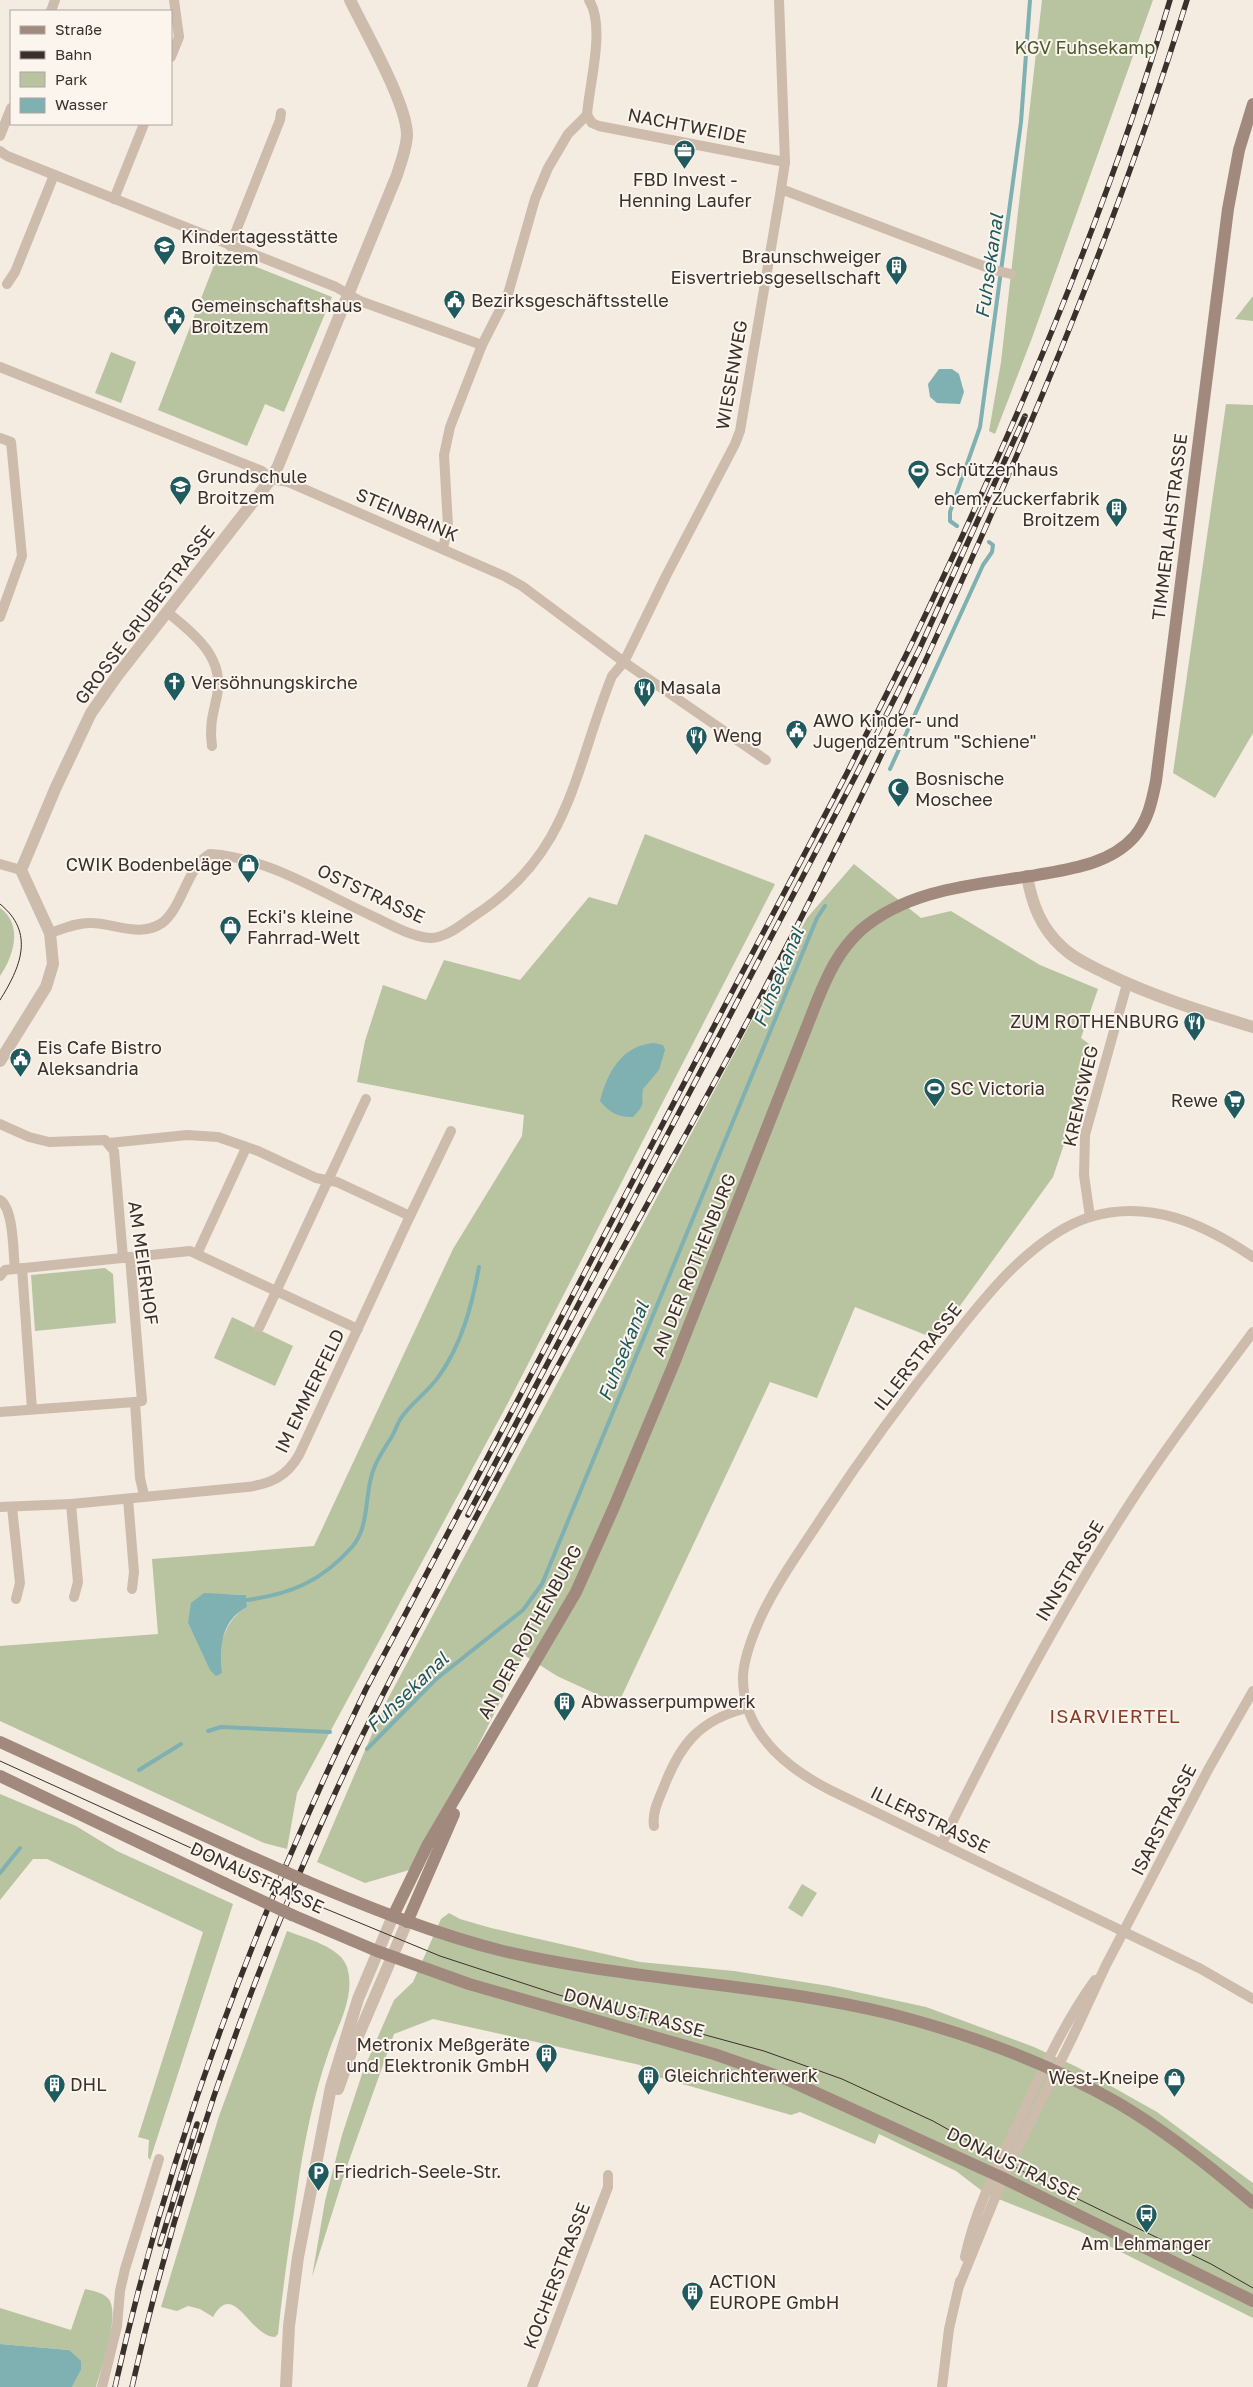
<svg xmlns="http://www.w3.org/2000/svg" width="1253" height="2387" viewBox="0 0 1253 2387" font-family="'Golos Text',sans-serif">
  <rect width="100%" height="100%" fill="#f4ebe1"/>
  <g fill="#b8c4a0" fill-rule="evenodd">
    <polygon points="1042,0 1153,0 1032,338 995,434 989,431 1001,362"/>
    <polygon points="219,252 332,297 284,412 265,404 247,446 158,410"/>
    <polygon points="1253,296 1253,321 1235,319"/>
    <polygon points="111,352 136,362 121,403 95,393"/>
    <polygon points="1226,404 1253,405 1253,733 1215,798 1173,773"/>
    <path d="M 645,834 L 775,884 L 509,1401 L 297,1793 L 287,1849 L 264,1843 L 0,1721 L 0,1646 L 158,1634 L 152,1559 L 314,1546 L 453,1249 L 522,1136 L 524,1115 L 357,1082 L 365,1041 L 383,985 L 426,1000 L 444,960 L 520,980 L 589,897 L 617,905 ZM 225,1594 L 246,1595 L 247,1607 C 223,1620 222,1647 210,1669 L 188,1623 Z"/>
    <polygon points="854,864 921,918 951,911 1040,965 1098,989 1081,1038 1096,1049 1053,1177 936,1339 855,1307 817,1398 770,1382 618,1704 557,1676 524,1655 416,1868 365,1883 317,1862 384,1706 807,918"/>
    <path d="M 0,908 C 24,925 13,957 0,976 Z"/>
    <polygon points="105,1268 113,1274 116,1323 35,1331 31,1275"/>
    <polygon points="232,1317 293,1346 275,1386 214,1358"/>
    <polygon points="0,1794 76,1826 117,1851 233,1904 150,2160 148,2157 149,2140 138,2137 203,1932 47,1859 33,1859 0,1900"/>
    <polygon points="802,1884 817,1893 802,1917 788,1908"/>
    <polygon points="449,1913 460,1919 491,1928 640,1962 734,1971 829,1986 926,2007 1034,2047 1077,2067 1157,2112 1253,2183 1253,2318 1079,2231 986,2194 956,2171 879,2134 875,2144 800,2112 791,2115 658,2077 640,2065 433,2019 394,2034 346,2169 312,2277 325,2201 342,2135 363,2071 394,2000 413,1982 441,1919"/>
    <path d="M 287,1931 C 305,1938 341,1947 347,1967 C 356,1996 338,2025 329,2051 C 313,2097 304,2143 297,2191 C 290,2240 283,2285 278,2334 L 275,2337 C 249,2336 234,2279 213,2317 L 200,2309 L 188,2306 L 177,2311 L 161,2307 L 219,2116 Z"/>
    <path d="M 85,2289 C 93,2291 106,2293 110,2301 C 119,2320 101,2368 96,2387 L 72,2387 L 81,2370 L 69,2350 L 0,2344 L 0,2308 L 71,2330 Z"/>
  </g>
  <g fill="#7fb0b2">
    <polygon points="939,369 952,369 959,374 964,392 960,404 937,403 930,397 928,384"/>
    <path d="M 654,1043 L 663,1045 L 665,1050 L 659,1070 L 643,1089 C 640,1106 648,1101 633,1117 C 620,1118 608,1112 600,1101 C 607,1073 622,1045 654,1043 Z"/>
    <path d="M 204,1593 L 246,1595 L 247,1607 C 221,1621 219,1647 222,1673 L 216,1676 L 210,1670 L 188,1623 L 191,1603 Z"/>
    <polygon points="0,2344 69,2350 81,2361 81,2370 72,2387 0,2387"/>
  </g>
  <g fill="none" stroke-linecap="round" stroke-linejoin="round">
    <g stroke="#7fb0b2" stroke-width="4">
      <polyline points="957,526 950,521 950,512 980,427 1021,122 1030,0"/>
      <polyline points="890,769 983,565 992,552 993,545 989,542"/>
      <path d="M 247,1600 C 291,1594 322,1581 352,1547 C 370,1526 364,1496 373,1471 C 377,1459 384,1449 391,1438 C 395,1432 397,1424 401,1418 C 412,1402 429,1391 439,1376 C 462,1344 472,1305 479,1267"/>
      <polyline points="208,1731 221,1727 330,1732"/>
      <polyline points="367,1749 435,1680 523,1610 542,1584 817,918 825,906"/>
      <polyline points="139,1770 181,1744"/>
      <polyline points="0,1873 20,1848"/>
    </g>
    <g stroke="#cdbbac" stroke-width="10">
      <polyline points="779,0 785,162 781,189"/>
      <polyline points="51,11 55,0"/>
      <polyline points="171,57 179,37 174,0"/>
      <polyline points="587,115 592,123 599,126 785,162"/>
      <path d="M 587,115 C 589,84 606,27 589,0"/>
      <polyline points="0,136 11,108"/>
      <polyline points="0,151 7,156 336,287 360,301 482,345"/>
      <polyline points="114,199 144,124"/>
      <polyline points="230,246 280,120 281,113"/>
      <polyline points="7,284 15,272 54,175"/>
      <polyline points="0,367 262,471 271,479 288,482 504,576 522,586 624,662 766,760"/>
      <polyline points="0,438 11,442 22,556 0,617"/>
      <polyline points="443,548 448,526 444,455 450,427 482,345 508,294 535,199 548,168 568,134 587,115"/>
      <path d="M 167,612 C 194,634 225,657 217,696 C 213,714 209,727 212,746"/>
      <polyline points="0,864 21,870"/>
      <path d="M 50,933 C 63,929 78,922 91,923 C 114,923 140,938 162,923 C 183,907 187,866 210,854 C 268,858 316,890 368,914 C 386,922 410,937 431,938 C 446,938 462,924 474,916 C 571,854 573,773 612,676 L 624,662 L 666,576 L 735,444 L 740,431 L 781,189 L 994,270 L 1011,274"/>
      <polyline points="0,1124 29,1137 49,1142 105,1140 114,1151 123,1258 130,1257 142,1401 135,1402 140,1478 144,1495"/>
      <path d="M 0,1200 C 14,1209 13,1253 15,1269"/>
      <polyline points="410,1216 451,1131"/>
      <polyline points="1090,1217 1084,1175 1085,1135 1127,984"/>
      <polyline points="197,1254 246,1148"/>
      <path d="M 1253,1257 C 1204,1224 1150,1199 1090,1217 C 1061,1226 1036,1246 1014,1267 C 991,1289 971,1315 951,1340 C 906,1396 864,1453 824,1514 C 802,1548 777,1582 760,1619 C 752,1637 744,1657 743,1676 C 742,1731 785,1767 830,1790 L 1201,1969 L 1253,1999"/>
      <polyline points="22,1268 32,1409"/>
      <polyline points="0,1276 5,1270 190,1251 358,1329"/>
      <polyline points="259,1328 366,1099"/>
      <polyline points="0,1412 135,1402"/>
      <polyline points="128,1499 134,1572 132,1589"/>
      <polyline points="71,1504 78,1582 74,1597"/>
      <path d="M 0,1507 L 71,1504 L 247,1487 C 271,1484 287,1476 299,1455 L 410,1216 L 337,1182 L 316,1178 L 258,1151 L 218,1137 L 187,1135 L 109,1143"/>
      <polyline points="12,1507 20,1583 16,1599"/>
      <path d="M 654,1826 C 652,1813 658,1801 663,1789 C 680,1744 699,1720 747,1708"/>
      <path d="M 942,1843 C 998,1729 1058,1615 1127,1508 C 1166,1447 1210,1390 1253,1332"/>
      <path d="M 965,2257 C 975,2210 997,2167 1018,2123 C 1041,2074 1063,2024 1095,1980"/>
      <polyline points="959,2286 1003,2178 1074,2034 1106,1965 1209,1768 1253,1691"/>
      <polyline points="102,2387 117,2326 120,2291 125,2269 159,2159"/>
      <polyline points="532,2387 608,2187 608,2175"/>
      <polyline points="942,2387 949,2329 960,2281"/>
    </g>
    <g stroke="#cdbbac" stroke-width="12">
      <path d="M 1027,876 C 1032,904 1041,928 1062,947 C 1074,959 1090,965 1105,973 C 1152,996 1203,1012 1253,1027"/>
      <path d="M 0,1061 L 46,987 L 53,964 L 50,933 L 21,870 L 56,787 L 91,713 L 117,676 L 271,479 L 278,466 L 397,175 C 401,162 407,147 407,134 C 406,102 365,31 350,0"/>
      <polyline points="338,2089 352,2050 407,1922"/>
      <polyline points="286,2387 289,2326 298,2257 331,2087 358,1999 393,1916"/>
    </g>
    <g stroke="#a18a7d" stroke-width="12">
      <polyline points="0,1742 238,1851"/>
      <polyline points="0,1776 224,1883"/>
      <path d="M 306,1881 C 370,1908 435,1934 503,1951 C 631,1981 763,1983 891,2014 C 969,2034 1048,2063 1118,2103 C 1166,2131 1211,2167 1253,2203"/>
      <polyline points="292,1915 377,1951 469,1984 714,2054 786,2079 1003,2178 1253,2301"/>
      <path d="M 393,1916 L 427,1846 L 576,1592 L 614,1507 L 673,1366 L 817,1001 C 828,974 839,950 861,930 C 910,888 976,885 1037,875 C 1070,869 1110,864 1134,837 C 1148,821 1152,801 1156,781 L 1228,209 L 1239,150 L 1253,104"/>
      <polyline points="407,1922 454,1814"/>
    </g>
    <g stroke="#3b302b" stroke-width="1">
      <path d="M 0,904 C 36,933 20,968 0,1000"/>
      <polyline points="0,1761 314,1904 440,1956 559,1995 764,2051 842,2079 933,2121 1033,2177 1211,2264 1253,2288"/>
    </g>
    <defs>
      <g id="rail">
        <polyline points="468,1515 855,777 919,650 1025,416"/>
        <polyline points="160,2244 197,2124"/>
        <path d="M 115,2387 C 170,2141 257,1916 366,1689 L 847,773 C 868,730 890,688 911,645 C 1011,437 1104,222 1170,0"/>
        <path d="M 132,2387 C 178,2182 248,1982 336,1791 C 367,1723 402,1657 437,1591 C 534,1404 639,1222 739,1037 C 826,875 905,709 980,540 C 1058,363 1130,185 1187,0"/>
      </g>
    </defs>
    <use href="#rail" stroke="#3b302b" stroke-width="5.5"/>
    <use href="#rail" stroke="#fbf5ee" stroke-width="4" stroke-dasharray="11" stroke-linecap="butt"/>
    <g stroke="#a18a7d" stroke-width="12">
      <polyline points="238,1851 306,1881"/>
      <polyline points="224,1883 292,1915"/>
    </g>
  </g>
  <defs>
    <symbol id="office-pin" viewBox="-11 -11 22 30"><path d="M0 17L-7.5 6A9.5 9.5 0 1 1 7.5 6Z" fill="#1f5a5e" stroke="#fbf5ee"/><path d="M-6-3h4V-5.5h4V-3h4V5H-6ZM-1-4.5V-3h2v-1.5ZM-6 0V1H6V0Z" fill="#fff"/></symbol>
    <symbol id="school-pin" viewBox="-11 -11 22 30"><path d="M0 17L-7.5 6A9.5 9.5 0 1 1 7.5 6Z" fill="#1f5a5e" stroke="#fbf5ee"/><path d="M0-5L7-2L0 1L-7-2ZM-4 1L0 2.5L4 1V4Q0 6-4 4Z" fill="#fff"/></symbol>
    <symbol id="building-pin" viewBox="-11 -11 22 30"><path d="M0 17L-7.5 6A9.5 9.5 0 1 1 7.5 6Z" fill="#1f5a5e" stroke="#fbf5ee"/><path d="M-4-6H4V6H1V3H-1V6H-4ZM-2.5-4.3h1.7v1.8h-1.7ZM.8-4.3h1.7v1.8H.8ZM-2.5-1h1.7V.8h-1.7ZM.8-1h1.7V.8H.8Z" fill="#fff"/></symbol>
    <symbol id="civic-pin" viewBox="-11 -11 22 30"><path d="M0 17L-7.5 6A9.5 9.5 0 1 1 7.5 6Z" fill="#1f5a5e" stroke="#fbf5ee"/><path d="M-.6-6.5H3V-4.5H.6V-3L4-1V1h2V6H-6V1h2V-1L-.6-3ZM-1.2 2.5V6h2.4V2.5Z" fill="#fff"/></symbol>
    <symbol id="stadium-pin" viewBox="-11 -11 22 30"><path d="M0 17L-7.5 6A9.5 9.5 0 1 1 7.5 6Z" fill="#1f5a5e" stroke="#fbf5ee"/><path d="M0-5a6.5 5 0 1 0 0 10a6.5 5 0 1 0 0-10ZM-3.5-1.8h7v3.6h-7Z" fill="#fff"/></symbol>
    <symbol id="church-pin" viewBox="-11 -11 22 30"><path d="M0 17L-7.5 6A9.5 9.5 0 1 1 7.5 6Z" fill="#1f5a5e" stroke="#fbf5ee"/><path d="M-1.2-6h2.4v3.5h3.3v2.4h-3.3V6h-2.4V-.1h-3.3v-2.4h3.3Z" fill="#fff"/></symbol>
    <symbol id="restaurant-pin" viewBox="-11 -11 22 30"><path d="M0 17L-7.5 6A9.5 9.5 0 1 1 7.5 6Z" fill="#1f5a5e" stroke="#fbf5ee"/><path d="M-5-6h1v4h1v-4h1v4h1v-4h1v5L-1.5 .5V6h-2V.5L-5-1ZM5-6V6H3V1.5H1.5Q1.5-4 5-6Z" fill="#fff"/></symbol>
    <symbol id="mosque-pin" viewBox="-11 -11 22 30"><path d="M0 17L-7.5 6A9.5 9.5 0 1 1 7.5 6Z" fill="#1f5a5e" stroke="#fbf5ee"/><path d="M3.5-4.9A6 6 0 1 0 3.5 4.9A5 5 0 1 1 3.5-4.9Z" fill="#fff"/></symbol>
    <symbol id="shop-pin" viewBox="-11 -11 22 30"><path d="M0 17L-7.5 6A9.5 9.5 0 1 1 7.5 6Z" fill="#1f5a5e" stroke="#fbf5ee"/><path d="M-5-2.5h2.3a2.7 3.5 0 0 1 5.4 0H5L5.5 6h-11ZM-1.5-2.5h3a1.5 2.3 0 0 0-3 0Z" fill="#fff"/></symbol>
    <symbol id="supermarket-pin" viewBox="-11 -11 22 30"><path d="M0 17L-7.5 6A9.5 9.5 0 1 1 7.5 6Z" fill="#1f5a5e" stroke="#fbf5ee"/><path d="M-6-5.5h2.5l.6 2H6L4.5 2H-2.5L-4.4-4H-6ZM-1.5 3.2a1.3 1.3 0 1 0 .1 0ZM3 3.2a1.3 1.3 0 1 0 .1 0Z" fill="#fff"/></symbol>
    <symbol id="parking-pin" viewBox="-11 -11 22 30"><path d="M0 17L-7.5 6A9.5 9.5 0 1 1 7.5 6Z" fill="#1f5a5e" stroke="#fbf5ee"/><path d="M-3.5-5.5H1a3.5 3.5 0 0 1 0 7H-1V5.5H-3.5ZM-1-3.4V-.6H.8a1.4 1.4 0 0 0 0-2.8Z" fill="#fff"/></symbol>
    <symbol id="bus-pin" viewBox="-11 -11 22 30"><path d="M0 17L-7.5 6A9.5 9.5 0 1 1 7.5 6Z" fill="#1f5a5e" stroke="#fbf5ee"/><path d="M-5-6H5V4H4V6H2V4H-2V6H-4V4H-5ZM-3.5-4V0h7V-4ZM-3.5 1.2v1.5H-2V1.2ZM2 1.2v1.5H3.5V1.2Z" fill="#fff"/></symbol>
  </defs>
  <g fill-rule="evenodd">
    <use href="#office-pin" x="672" y="138" width="25" height="34"/>
    <use href="#school-pin" x="152" y="234" width="25" height="34"/>
    <use href="#building-pin" x="884" y="254" width="25" height="34"/>
    <use href="#civic-pin" x="442" y="288" width="25" height="34"/>
    <use href="#civic-pin" x="162" y="304" width="25" height="34"/>
    <use href="#stadium-pin" x="906" y="458" width="25" height="34"/>
    <use href="#school-pin" x="168" y="474" width="25" height="34"/>
    <use href="#building-pin" x="1104" y="496" width="25" height="34"/>
    <use href="#church-pin" x="162" y="670" width="25" height="34"/>
    <use href="#restaurant-pin" x="632" y="676" width="25" height="34"/>
    <use href="#civic-pin" x="784" y="718" width="25" height="34"/>
    <use href="#restaurant-pin" x="684" y="724" width="25" height="34"/>
    <use href="#mosque-pin" x="886" y="776" width="25" height="34"/>
    <use href="#shop-pin" x="236" y="852" width="25" height="34"/>
    <use href="#shop-pin" x="218" y="914" width="25" height="34"/>
    <use href="#restaurant-pin" x="1182" y="1010" width="25" height="34"/>
    <use href="#civic-pin" x="8" y="1046" width="25" height="34"/>
    <use href="#stadium-pin" x="922" y="1076" width="25" height="34"/>
    <use href="#supermarket-pin" x="1222" y="1088" width="25" height="34"/>
    <use href="#building-pin" x="552" y="1690" width="25" height="34"/>
    <use href="#building-pin" x="534" y="2042" width="25" height="34"/>
    <use href="#building-pin" x="636" y="2064" width="25" height="34"/>
    <use href="#shop-pin" x="1162" y="2066" width="25" height="34"/>
    <use href="#building-pin" x="42" y="2072" width="25" height="34"/>
    <use href="#parking-pin" x="306" y="2160" width="25" height="34"/>
    <use href="#bus-pin" x="1134" y="2202" width="25" height="34"/>
    <use href="#building-pin" x="680" y="2280" width="25" height="34"/>
  </g>
  <g text-anchor="middle" stroke-width="4" stroke-linejoin="round" paint-order="stroke">
    <g font-size="18" fill="#4a5a2e" stroke="#fbf5ee">
      <text x="1085" y="54">KGV Fuhsekamp</text>
    </g>
    <g font-size="18" fill="#3b302b" stroke="#fbf5ee">
      <text transform="translate(687 126) rotate(11)" y="6">NACHTWEIDE</text>
      <text transform="translate(732 375) rotate(-80)" y="6">WIESENWEG</text>
      <text transform="translate(407 515) rotate(23)" y="6">STEINBRINK</text>
      <text transform="translate(1170 527) rotate(-83)" y="6">TIMMERLAHSTRASSE</text>
      <text transform="translate(145 615) rotate(-53)" y="6">GROSSE GRUBESTRASSE</text>
      <text transform="translate(371 894) rotate(25)" y="6">OSTSTRASSE</text>
      <text transform="translate(1081 1096) rotate(-77)" y="6">KREMSWEG</text>
      <text transform="translate(143 1263) rotate(82)" y="6">AM MEIERHOF</text>
      <text transform="translate(694 1265) rotate(-68)" y="6">AN DER ROTHENBURG</text>
      <text transform="translate(918 1357) rotate(-52)" y="6">ILLERSTRASSE</text>
      <text transform="translate(310 1391) rotate(-64)" y="6">IM EMMERFELD</text>
      <text transform="translate(1070 1571) rotate(-59)" y="6">INNSTRASSE</text>
      <text transform="translate(530 1632) rotate(-61)" y="6">AN DER ROTHENBURG</text>
      <text transform="translate(930 1820) rotate(26)" y="6">ILLERSTRASSE</text>
      <text transform="translate(1164 1820) rotate(-63)" y="6">ISARSTRASSE</text>
      <text transform="translate(257 1878) rotate(25)" y="6">DONAUSTRASSE</text>
      <text transform="translate(634 2013) rotate(15)" y="6">DONAUSTRASSE</text>
      <text transform="translate(1013 2164) rotate(26)" y="6">DONAUSTRASSE</text>
      <text transform="translate(557 2276) rotate(-69)" y="6">KOCHERSTRASSE</text>
    </g>
    <g font-size="18" fill="#3b302b" stroke="#fbf5ee" text-anchor="start">
      <text x="685" y="186" text-anchor="middle">FBD Invest -<tspan x="685" dy="21">Henning Laufer</tspan></text>
      <text x="181" y="243">Kindertagesstätte<tspan x="181" dy="21">Broitzem</tspan></text>
      <text x="881" y="263" text-anchor="end">Braunschweiger<tspan x="881" dy="21">Eisvertriebsgesellschaft</tspan></text>
      <text x="471" y="307">Bezirksgeschäftsstelle</text>
      <text x="191" y="312">Gemeinschaftshaus<tspan x="191" dy="21">Broitzem</tspan></text>
      <text x="935" y="476">Schützenhaus</text>
      <text x="197" y="483">Grundschule<tspan x="197" dy="21">Broitzem</tspan></text>
      <text x="1100" y="505" text-anchor="end">ehem. Zuckerfabrik<tspan x="1100" dy="21">Broitzem</tspan></text>
      <text x="191" y="689">Versöhnungskirche</text>
      <text x="660" y="694">Masala</text>
      <text x="813" y="727">AWO Kinder- und<tspan x="813" dy="21">Jugendzentrum "Schiene"</tspan></text>
      <text x="713" y="742">Weng</text>
      <text x="915" y="785">Bosnische<tspan x="915" dy="21">Moschee</tspan></text>
      <text x="232" y="871" text-anchor="end">CWIK Bodenbeläge</text>
      <text x="247" y="923">Ecki's kleine<tspan x="247" dy="21">Fahrrad-Welt</tspan></text>
      <text x="1179" y="1028" text-anchor="end">ZUM ROTHENBURG</text>
      <text x="37" y="1054">Eis Cafe Bistro<tspan x="37" dy="21">Aleksandria</tspan></text>
      <text x="950" y="1095">SC Victoria</text>
      <text x="1218" y="1107" text-anchor="end">Rewe</text>
      <text x="581" y="1708">Abwasserpumpwerk</text>
      <text x="530" y="2051" text-anchor="end">Metronix Meßgeräte<tspan x="530" dy="21">und Elektronik GmbH</tspan></text>
      <text x="664" y="2082">Gleichrichterwerk</text>
      <text x="1159" y="2084" text-anchor="end">West-Kneipe</text>
      <text x="70" y="2091">DHL</text>
      <text x="334" y="2178">Friedrich-Seele-Str.</text>
      <text x="1146" y="2250" text-anchor="middle">Am Lehmanger</text>
      <text x="709" y="2288">ACTION<tspan x="709" dy="21">EUROPE GmbH</tspan></text>
    </g>
    <g font-size="19" font-style="italic" fill="#1f5a5e" stroke="#fbf5ee">
      <text transform="translate(989 266) rotate(-82)" y="7">Fuhsekanal</text>
      <text transform="translate(778 977) rotate(-68)" y="7">Fuhsekanal</text>
      <text transform="translate(623 1351) rotate(-68)" y="7">Fuhsekanal</text>
      <text transform="translate(407 1692) rotate(-44)" y="7">Fuhsekanal</text>
    </g>
    <g font-size="19" letter-spacing="1" fill="#8c3b22" stroke="#fbf5ee">
      <text x="1115" y="1723">ISARVIERTEL</text>
    </g>
  </g>
  <rect x="10" y="10" width="162" height="115" fill="#fbf5ee" stroke="#aea6a0"/>
  <rect x="20" y="26" width="25" height="8" fill="#a18a7d" stroke="#aea6a0"/>
  <text x="55" y="35" font-size="15" fill="#3b302b">Straße</text>
  <rect x="20" y="51" width="25" height="8" fill="#3b302b" stroke="#aea6a0"/>
  <text x="55" y="60" font-size="15" fill="#3b302b">Bahn</text>
  <rect x="20" y="72" width="25" height="15" fill="#b8c4a0" stroke="#aea6a0"/>
  <text x="55" y="85" font-size="15" fill="#3b302b">Park</text>
  <rect x="20" y="98" width="25" height="15" fill="#7fb0b2" stroke="#aea6a0"/>
  <text x="55" y="110" font-size="15" fill="#3b302b">Wasser</text>
</svg>
